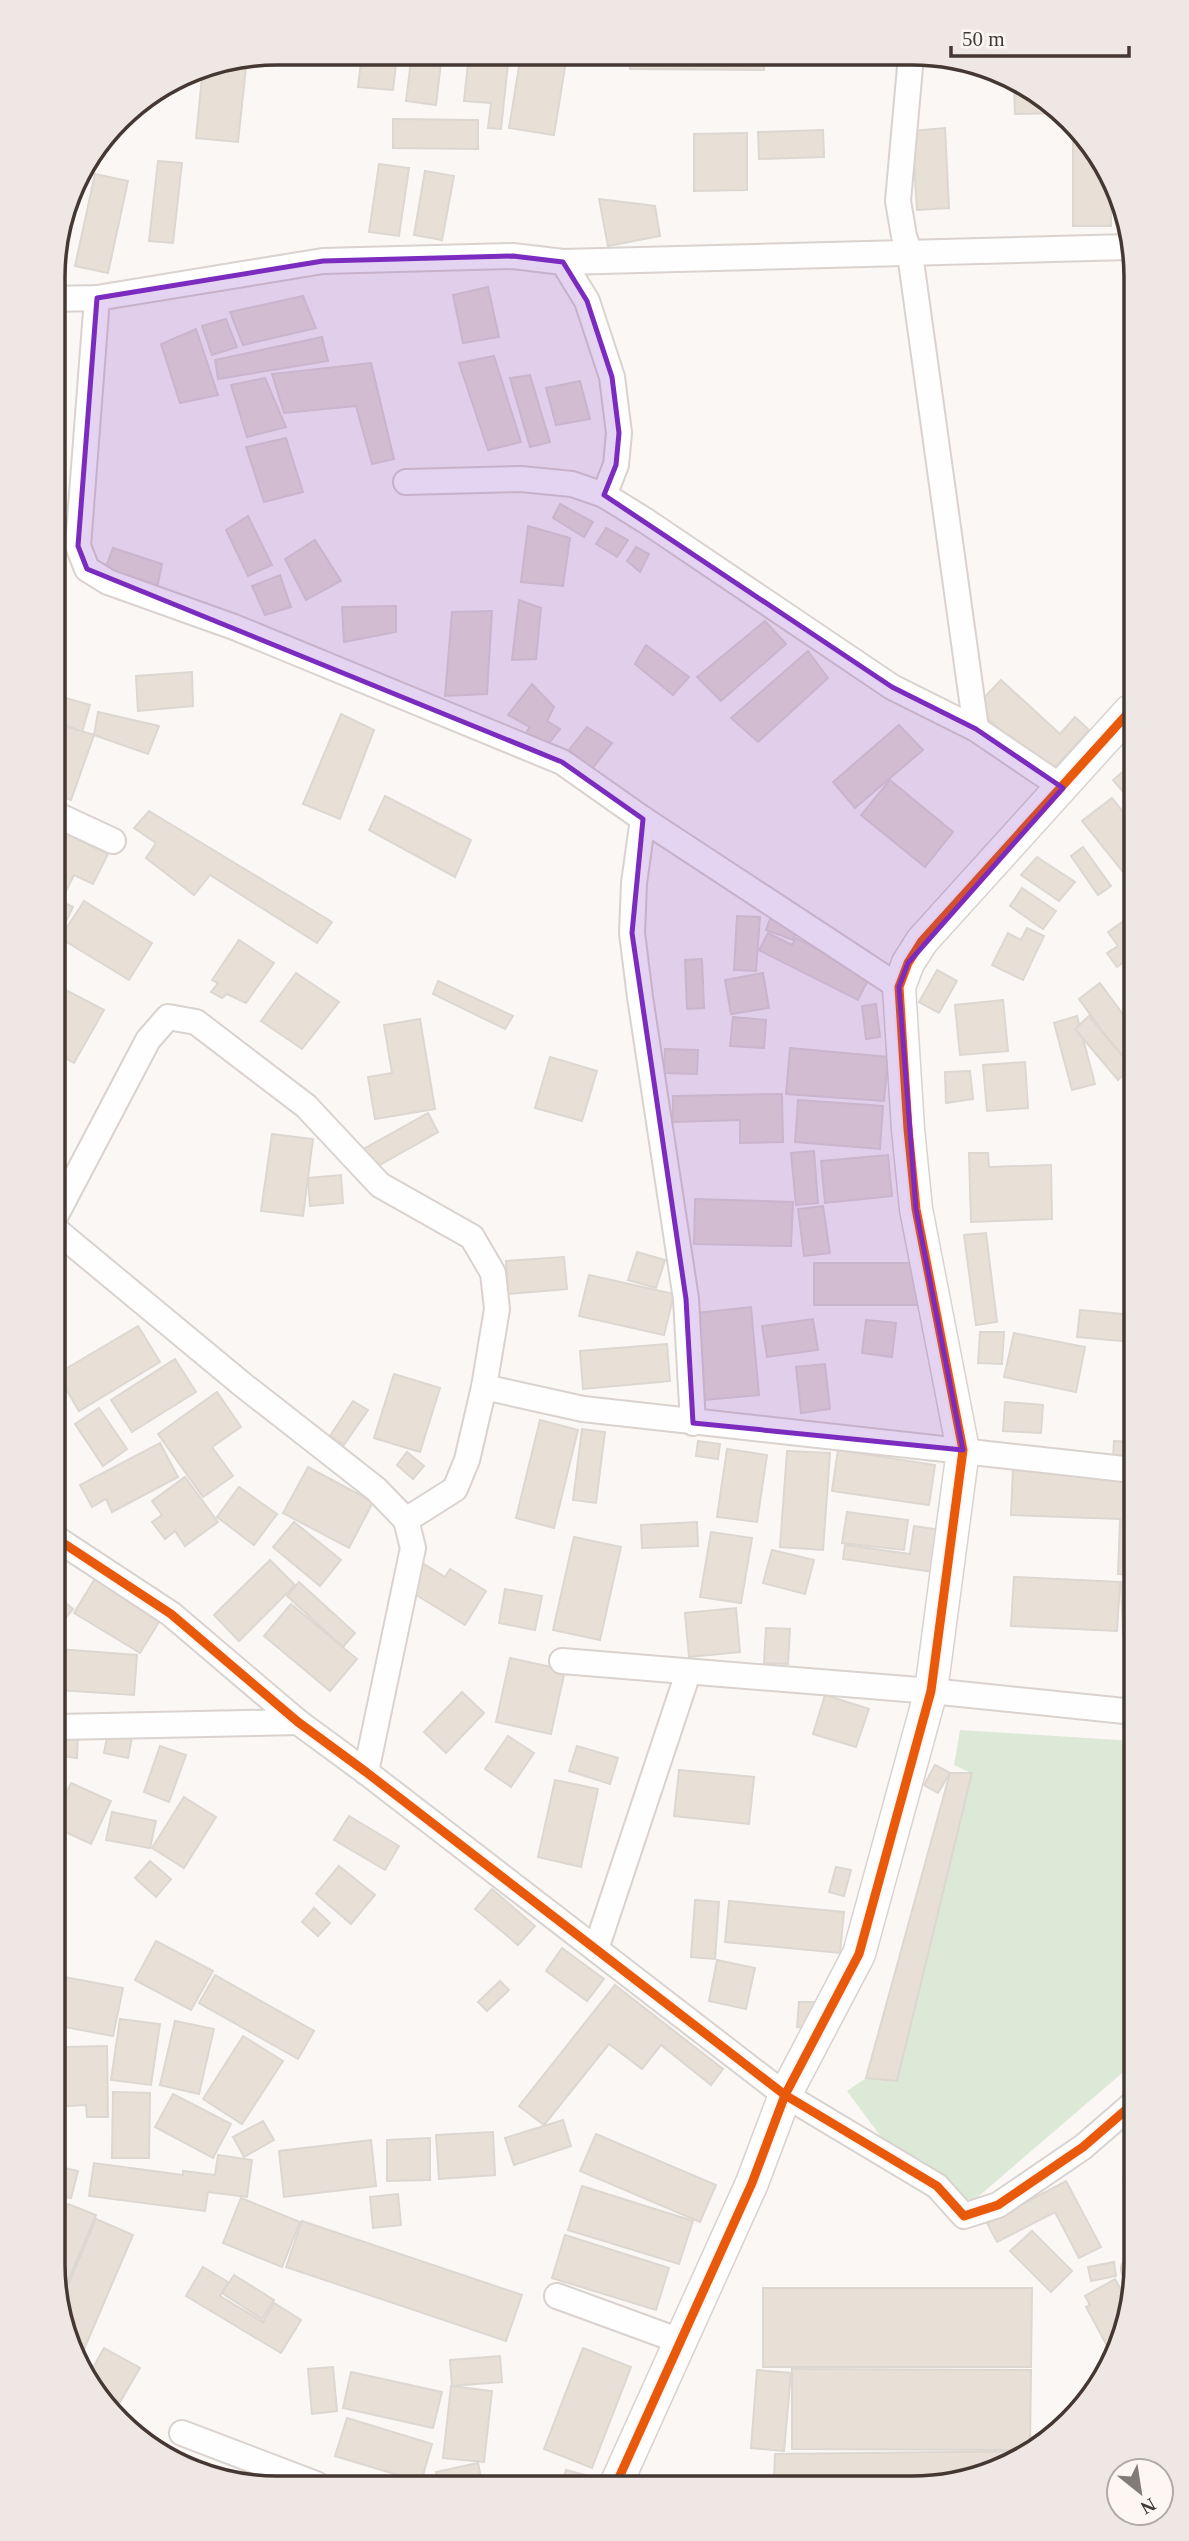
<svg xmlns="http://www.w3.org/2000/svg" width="1189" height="2541" viewBox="0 0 1189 2541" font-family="'Times New Roman',serif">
  <rect width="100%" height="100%" fill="#fbf7f5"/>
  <polygon fill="#dbe9d6" points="960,1730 1134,1741 1135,2062 966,2207 890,2149 847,2091 866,2078 896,2081 971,1773 954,1765"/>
  <g fill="#e8e0d7" stroke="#ddd7d1" stroke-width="2">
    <polygon points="362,53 397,56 393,90 358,87"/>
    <polygon points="412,53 442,54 436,105 406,101"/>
    <polygon points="469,54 509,54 501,129 488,128 491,103 464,101"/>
    <polygon points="521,54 567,54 554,135 509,128"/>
    <polygon points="630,55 765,56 764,70 630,69"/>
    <polygon points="247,58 238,142 196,138 203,67"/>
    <polygon points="1014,86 1055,106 1055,113 1015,114"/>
    <polygon points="393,119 478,120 478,149 393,148"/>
    <polygon points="1073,122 1099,152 1111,179 1111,226 1073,226"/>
    <polygon points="945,128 949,208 917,210 912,131"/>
    <polygon points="823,130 824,157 759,159 758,132"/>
    <polygon points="747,133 747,190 694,191 694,134"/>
    <polygon points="158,161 182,163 173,243 149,241"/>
    <polygon points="379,164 409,168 399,236 369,232"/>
    <polygon points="425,171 454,176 442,240 414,235"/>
    <polygon points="95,174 128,181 108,273 75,266"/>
    <polygon points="599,199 655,206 660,236 608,246"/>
    <polygon points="488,287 499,337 463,343 453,295"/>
    <polygon points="303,296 316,328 243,345 230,312"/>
    <polygon points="226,319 237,347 212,355 202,326"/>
    <polygon points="196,329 218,395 180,403 161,344"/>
    <polygon points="322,337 328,361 218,379 215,360"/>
    <polygon points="494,356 521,442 488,450 459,363"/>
    <polygon points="371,363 394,459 372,464 356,406 284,413 272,374"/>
    <polygon points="530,375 550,442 530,447 510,378"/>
    <polygon points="265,378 286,427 247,437 231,385"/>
    <polygon points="580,381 590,419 556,425 546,388"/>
    <polygon points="286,438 303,492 264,502 246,447"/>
    <polygon points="560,504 593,522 584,537 553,518"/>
    <polygon points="248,516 272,565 248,576 226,530"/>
    <polygon points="528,526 570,538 563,586 521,582"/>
    <polygon points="606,528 628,540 617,557 596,544"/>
    <polygon points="315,540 341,581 306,600 285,559"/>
    <polygon points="636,547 649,554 640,572 627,561"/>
    <polygon points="113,548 162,564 157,588 105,569"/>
    <polygon points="280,575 291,607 265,615 252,586"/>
    <polygon points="519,600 541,608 536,659 512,660"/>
    <polygon points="396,606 396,632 344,642 342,607"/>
    <polygon points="492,611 487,694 445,696 452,612"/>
    <polygon points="765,621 786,644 721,701 697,677"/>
    <polygon points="646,645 689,677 673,695 635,664"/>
    <polygon points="808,651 828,678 758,742 731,718"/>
    <polygon points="192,672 193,706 138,711 136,676"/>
    <polygon points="1001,680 1060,734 1075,717 1089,730 1049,774 975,707"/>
    <polygon points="532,684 554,707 547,721 560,729 546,747 525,734 530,727 508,715"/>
    <polygon points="55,695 90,705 82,732 55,721"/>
    <polygon points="98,712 159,726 148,754 94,735"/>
    <polygon points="341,714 374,730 340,819 303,804"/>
    <polygon points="55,723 94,735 71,800 55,794"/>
    <polygon points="899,725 923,750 855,808 833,782"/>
    <polygon points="587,727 612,743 592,769 569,750"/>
    <polygon points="1131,765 1131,801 1113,780"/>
    <polygon points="890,780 953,832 925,867 861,815"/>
    <polygon points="385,796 471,840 455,877 369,830"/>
    <polygon points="1112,798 1131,822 1131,882 1082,821"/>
    <polygon points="149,811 332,922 317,943 210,875 194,895 146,858 156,843 134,828"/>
    <polygon points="55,828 108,854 93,884 74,875 61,901 73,907 59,935 55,934"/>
    <polygon points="1083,847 1111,886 1098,895 1071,856"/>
    <polygon points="1037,857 1075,882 1059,901 1021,875"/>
    <polygon points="1022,888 1056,911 1043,929 1010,906"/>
    <polygon points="84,901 152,943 129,980 60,938"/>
    <polygon points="737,916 760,917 756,971 734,970"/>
    <polygon points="1131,916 1131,956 1117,967 1107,953 1118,946 1108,932"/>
    <polygon points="770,919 797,929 793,940 766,930"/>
    <polygon points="1027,928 1044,936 1023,980 992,965 1008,933 1021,940"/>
    <polygon points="768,933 792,945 796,938 870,976 858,1000 759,950"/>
    <polygon points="239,940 274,963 246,1003 227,994 222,998 211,992 218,983 212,980"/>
    <polygon points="702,959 704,1008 687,1009 685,960"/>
    <polygon points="937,970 957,981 939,1013 919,1002"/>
    <polygon points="296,973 339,1002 302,1049 261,1021"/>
    <polygon points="763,973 769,1008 731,1014 725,980"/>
    <polygon points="438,981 513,1016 505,1029 433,994"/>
    <polygon points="1100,983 1132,1027 1132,1059 1126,1064 1079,999"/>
    <polygon points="56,985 104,1010 74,1063 56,1053"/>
    <polygon points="1003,1000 1008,1051 960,1055 955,1005"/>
    <polygon points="876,1004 880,1037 866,1039 862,1006"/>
    <polygon points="1077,1016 1095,1084 1072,1090 1054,1023"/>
    <polygon points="1089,1016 1132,1067 1118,1080 1075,1029"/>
    <polygon points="733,1017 766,1020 764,1048 730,1046"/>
    <polygon points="420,1019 435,1109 375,1119 368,1077 392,1073 384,1025"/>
    <polygon points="790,1048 888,1057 884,1101 786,1094"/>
    <polygon points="665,1049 698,1050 697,1074 664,1073"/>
    <polygon points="550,1057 597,1071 582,1121 535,1108"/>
    <polygon points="1025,1062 1028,1108 987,1111 983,1065"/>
    <polygon points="970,1071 973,1099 946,1103 945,1072"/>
    <polygon points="782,1094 783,1142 740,1143 740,1120 673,1122 673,1096"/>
    <polygon points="798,1100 883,1106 880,1149 795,1142"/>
    <polygon points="428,1113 438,1132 371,1170 360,1151"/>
    <polygon points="272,1134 313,1139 303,1216 261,1211"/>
    <polygon points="814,1151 818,1203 796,1205 791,1153"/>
    <polygon points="969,1153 988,1153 989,1167 1051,1165 1052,1219 971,1222"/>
    <polygon points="888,1155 892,1196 825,1203 821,1161"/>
    <polygon points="341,1175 343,1203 310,1206 308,1178"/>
    <polygon points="695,1199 793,1202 791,1246 694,1244"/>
    <polygon points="823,1206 830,1253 804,1256 798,1209"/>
    <polygon points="986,1233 997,1322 976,1325 964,1235"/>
    <polygon points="637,1252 665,1260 656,1288 628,1280"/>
    <polygon points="564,1257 567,1289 508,1294 506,1261"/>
    <rect x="814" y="1263" width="108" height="42"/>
    <polygon points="589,1275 674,1294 664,1335 579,1316"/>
    <polygon points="751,1307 759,1395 705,1400 697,1313"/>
    <polygon points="1080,1310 1133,1315 1133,1342 1077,1337"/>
    <polygon points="813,1319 818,1350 767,1357 762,1326"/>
    <polygon points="866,1320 896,1323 892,1357 862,1353"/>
    <polygon points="138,1326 160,1362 79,1411 57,1374"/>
    <polygon points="980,1332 1004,1332 1002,1364 978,1363"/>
    <polygon points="1014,1333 1085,1347 1076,1392 1004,1377"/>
    <polygon points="667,1344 670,1381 583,1389 580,1351"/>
    <polygon points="175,1359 196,1392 132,1432 111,1400"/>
    <polygon points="825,1364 830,1409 801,1413 796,1367"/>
    <polygon points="394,1374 440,1388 420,1452 374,1438"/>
    <polygon points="217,1392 241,1427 212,1447 233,1476 203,1497 158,1434"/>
    <polygon points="353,1401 368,1410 344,1445 330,1436"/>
    <polygon points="1005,1402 1043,1405 1041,1433 1003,1431"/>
    <polygon points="99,1408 127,1449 103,1466 75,1424"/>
    <polygon points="540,1420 578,1430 554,1528 516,1518"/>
    <polygon points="582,1429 605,1432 596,1503 573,1500"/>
    <polygon points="698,1441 720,1444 718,1459 696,1456"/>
    <polygon points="1114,1441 1133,1442 1133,1459 1113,1459"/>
    <polygon points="160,1443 178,1477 112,1512 106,1499 92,1507 80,1485"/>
    <polygon points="727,1449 767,1455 757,1522 717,1517"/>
    <polygon points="838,1450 935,1465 929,1505 832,1491"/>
    <polygon points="787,1451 830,1453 823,1550 780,1547"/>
    <polygon points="407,1452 424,1466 413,1479 397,1465"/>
    <polygon points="308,1467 373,1502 349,1548 283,1513"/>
    <polygon points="1013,1470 1133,1475 1134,1575 1118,1574 1120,1519 1011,1515"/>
    <polygon points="185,1477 218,1522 185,1546 175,1531 165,1539 152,1522 162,1515 152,1501"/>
    <polygon points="239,1487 277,1514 254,1545 217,1517"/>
    <polygon points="847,1512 908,1520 904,1550 842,1543"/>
    <polygon points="294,1522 341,1560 320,1586 273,1547"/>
    <polygon points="697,1522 698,1546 642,1548 641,1525"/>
    <polygon points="914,1526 948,1531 941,1573 843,1559 845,1545 910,1554"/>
    <polygon points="711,1532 752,1538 741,1603 700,1597"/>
    <polygon points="574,1537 621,1547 600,1640 553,1630"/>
    <polygon points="772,1550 814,1560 805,1594 763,1583"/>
    <polygon points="270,1560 295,1585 239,1641 214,1615"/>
    <polygon points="424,1564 445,1577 450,1569 486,1591 465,1625 408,1590"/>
    <polygon points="96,1577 162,1617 140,1653 74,1613"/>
    <polygon points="1014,1577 1120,1582 1117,1631 1011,1626"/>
    <polygon points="299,1582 355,1633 343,1647 287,1596"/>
    <polygon points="1121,1582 1134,1582 1134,1635 1123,1635"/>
    <polygon points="505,1589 542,1596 535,1630 499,1623"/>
    <polygon points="58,1596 73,1609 58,1627"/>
    <polygon points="291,1604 357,1659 330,1691 264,1636"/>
    <polygon points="736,1608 740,1652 689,1657 685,1613"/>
    <polygon points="766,1628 790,1629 788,1664 764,1663"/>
    <polygon points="58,1649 137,1655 134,1695 58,1690"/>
    <polygon points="510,1658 565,1670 551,1734 496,1722"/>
    <polygon points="462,1692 484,1713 446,1753 424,1732"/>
    <polygon points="825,1695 869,1709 856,1747 813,1734"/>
    <polygon points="108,1732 132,1737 128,1758 104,1753"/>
    <polygon points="63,1733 78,1734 77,1758 62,1756"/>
    <polygon points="508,1736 534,1753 511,1787 485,1769"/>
    <polygon points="160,1746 186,1755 169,1802 144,1792"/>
    <polygon points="577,1746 618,1758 610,1784 569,1771"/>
    <polygon points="935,1765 950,1773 938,1793 924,1785"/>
    <polygon points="679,1770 754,1777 749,1824 674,1816"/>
    <polygon points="950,1773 972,1773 897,2081 866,2078"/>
    <polygon points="555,1780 598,1789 581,1867 538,1857"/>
    <polygon points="71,1783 111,1801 91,1844 59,1829 58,1811"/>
    <polygon points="184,1797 216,1817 184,1868 152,1848"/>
    <polygon points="112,1812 156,1821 150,1848 106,1840"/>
    <polygon points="349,1816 399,1846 385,1870 334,1840"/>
    <polygon points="150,1861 171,1879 156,1897 135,1878"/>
    <polygon points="339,1866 375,1895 351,1924 316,1894"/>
    <polygon points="836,1867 851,1870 844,1896 829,1892"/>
    <polygon points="492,1889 535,1926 518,1945 475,1909"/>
    <polygon points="695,1900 719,1902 715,1959 691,1957"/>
    <polygon points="729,1901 844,1912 840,1953 725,1942"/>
    <polygon points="314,1908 330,1923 318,1936 302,1922"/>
    <polygon points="156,1941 213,1971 191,2010 135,1980"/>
    <polygon points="562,1948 604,1979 587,2001 546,1971"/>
    <polygon points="717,1960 755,1968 746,2009 709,2001"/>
    <polygon points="215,1975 314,2031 298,2059 199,2003"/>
    <polygon points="59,1976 123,1988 113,2036 59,2026"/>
    <polygon points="500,1981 509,1990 487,2011 478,2002"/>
    <polygon points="615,1985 723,2069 711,2085 661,2045 642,2069 609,2044 544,2125 519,2106"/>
    <polygon points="799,2002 814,2002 812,2028 797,2027"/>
    <polygon points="120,2019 160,2024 151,2085 111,2080"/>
    <polygon points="175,2021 214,2029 199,2094 160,2085"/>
    <polygon points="243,2036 283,2061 242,2124 203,2099"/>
    <polygon points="107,2046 108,2117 87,2117 86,2105 66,2106 65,2047"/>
    <polygon points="113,2092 150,2093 149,2158 112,2158"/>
    <polygon points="173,2094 231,2124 213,2158 155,2127"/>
    <polygon points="563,2120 571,2146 514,2165 505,2138"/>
    <polygon points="263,2121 274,2140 244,2157 233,2137"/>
    <polygon points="493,2132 495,2175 439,2179 436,2135"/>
    <polygon points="596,2134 716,2185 700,2222 580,2171"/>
    <polygon points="430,2138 430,2180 387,2181 387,2140"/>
    <polygon points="371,2140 376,2186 284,2197 279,2151"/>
    <polygon points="218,2155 252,2160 247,2197 208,2192 205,2211 89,2196 94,2163 183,2175 183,2171 215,2175"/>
    <polygon points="60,2167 78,2171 71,2198 60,2196"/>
    <polygon points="1136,2175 1136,2224 1123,2179"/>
    <polygon points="1066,2181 1101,2247 1079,2258 1055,2212 997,2242 987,2223"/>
    <polygon points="582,2186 693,2221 679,2264 568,2230"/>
    <polygon points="398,2194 401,2225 373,2228 370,2197"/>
    <polygon points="241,2198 300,2222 282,2267 223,2243"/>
    <polygon points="60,2202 67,2206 60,2221"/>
    <polygon points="68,2204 96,2215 60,2300 60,2224"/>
    <polygon points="96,2219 133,2235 82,2354 71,2350 60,2323 60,2304"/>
    <polygon points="302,2221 522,2295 506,2341 286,2267"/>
    <polygon points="1032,2231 1072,2271 1051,2292 1010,2251"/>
    <polygon points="565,2235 669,2268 656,2310 552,2278"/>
    <polygon points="1114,2262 1116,2276 1091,2281 1088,2267"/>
    <polygon points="203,2267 228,2282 220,2296 263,2322 274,2303 301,2320 281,2353 186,2296"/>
    <polygon points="234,2275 274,2300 262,2319 222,2293"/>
    <polygon points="1115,2279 1130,2306 1123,2335 1106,2344 1086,2307 1090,2305 1085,2296"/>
    <polygon points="763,2288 1032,2288 1031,2367 763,2367"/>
    <polygon points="104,2348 140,2368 120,2402 86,2380"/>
    <polygon points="583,2348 631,2367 592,2468 544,2449"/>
    <polygon points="500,2356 502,2382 452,2386 450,2360"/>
    <polygon points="333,2367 337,2411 312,2414 308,2369"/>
    <polygon points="792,2369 1031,2370 1030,2450 792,2449"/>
    <polygon points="757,2370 791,2373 784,2451 751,2448"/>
    <polygon points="351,2372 442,2392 433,2428 343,2408"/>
    <polygon points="451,2386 492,2391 484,2462 443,2458"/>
    <polygon points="347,2418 432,2444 421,2482 335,2456"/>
    <polygon points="1037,2451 971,2481 844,2481 844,2478 774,2479 775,2454"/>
    <polygon points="478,2463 482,2483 438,2483 436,2472"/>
    <polygon points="566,2470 585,2475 583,2483 562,2483"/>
  </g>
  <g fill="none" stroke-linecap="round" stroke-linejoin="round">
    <defs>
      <g id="minor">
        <polyline points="911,56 898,201 904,236 910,254 976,729"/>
        <polyline points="563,262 587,301 612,377 619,433 616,465 604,495"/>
        <polyline points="97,298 78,546 87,569 108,582 234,627 562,762 643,819 899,987"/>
        <polyline points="53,299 97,298 323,261 513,256 563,262 1129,247"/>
        <polyline points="406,482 521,479 572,484 604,495 646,521 892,687 976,729 1063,788"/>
        <polyline points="55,814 113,841"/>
        <polyline points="643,819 634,883 632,933 640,997 686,1299 693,1423"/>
        <polyline points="56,1215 148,1040 168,1017 196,1022 306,1106 380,1185 472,1237 493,1273 497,1309 484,1387"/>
        <polyline points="56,1230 243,1385 376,1489 406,1520 413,1548 366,1772"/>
        <polyline points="406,1520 455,1489 467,1460 484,1387 583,1409 1133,1470"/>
        <polyline points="57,1539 171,1614 298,1722 366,1772 785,2095 937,2186 964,2216 998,2205 1083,2147 1135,2102"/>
        <polyline points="562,1661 931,1691 1134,1712"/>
        <polyline points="58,1727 298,1722"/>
        <polyline points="596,1949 688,1673"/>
        <polyline points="1134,2269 1136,2268"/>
        <polyline points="557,2296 680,2341"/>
        <polyline points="182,2433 316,2484"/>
      </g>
      <polyline id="tertiary" points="617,2482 752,2183 785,2095 859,1954 931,1691 963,1450 916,1209 908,1129 899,987 908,963 922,941 1130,711"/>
    </defs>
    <use href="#minor" stroke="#dad2ce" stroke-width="28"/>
    <use href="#tertiary" stroke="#dad2ce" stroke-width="35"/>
    <use href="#minor" stroke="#fefefe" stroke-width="24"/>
    <use href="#tertiary" stroke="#fefefe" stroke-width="32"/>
    <defs>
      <g id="cycleway">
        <polyline points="57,1539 171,1614 298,1722 366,1772 785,2095 937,2186 964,2216 998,2205 1083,2147 1135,2102"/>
        <polyline points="617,2482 752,2183 785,2095 859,1954 931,1691 963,1450 916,1209 908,1129 899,987 908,963 922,941 1130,711"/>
      </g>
    </defs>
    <use href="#cycleway" stroke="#fdf6f3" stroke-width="13"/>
    <use href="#cycleway" stroke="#e8590c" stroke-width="9"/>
  </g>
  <path fill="#7b2cbf" fill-opacity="0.2" stroke="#7b2cbf" stroke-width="5" stroke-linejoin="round" d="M 513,256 L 563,262 L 587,301 L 612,377 L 619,433 L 616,465 L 604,495 L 892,687 L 976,729 L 1063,788 L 908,963 L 899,987 L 916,1209 L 963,1450 L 693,1423 L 686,1299 L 632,933 L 643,819 L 562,762 L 87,569 L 78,546 L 97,298 L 323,261 Z"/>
  <path d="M0 0H1189V2541H0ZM277 65H912A212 212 0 0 1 1124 277V2264A212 212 0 0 1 912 2476H277A212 212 0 0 1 65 2264V277A212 212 0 0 1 277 65Z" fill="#eee7e4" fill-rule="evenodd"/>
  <path fill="none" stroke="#453832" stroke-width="3.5" d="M277 65H912A212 212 0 0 1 1124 277V2264A212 212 0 0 1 912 2476H277A212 212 0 0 1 65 2264V277A212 212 0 0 1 277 65Z"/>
  <g transform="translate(1140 2492) rotate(150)"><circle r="33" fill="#fdf6f3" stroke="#b3aaa6" stroke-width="2"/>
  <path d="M0-5L12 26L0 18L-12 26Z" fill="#857b76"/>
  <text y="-10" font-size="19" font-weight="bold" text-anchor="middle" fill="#453832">N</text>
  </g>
  <path d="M951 46v10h178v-10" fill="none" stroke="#453832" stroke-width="3.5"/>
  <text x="962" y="46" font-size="21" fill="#453832" stroke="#fdf6f3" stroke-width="5" paint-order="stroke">50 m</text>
</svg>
